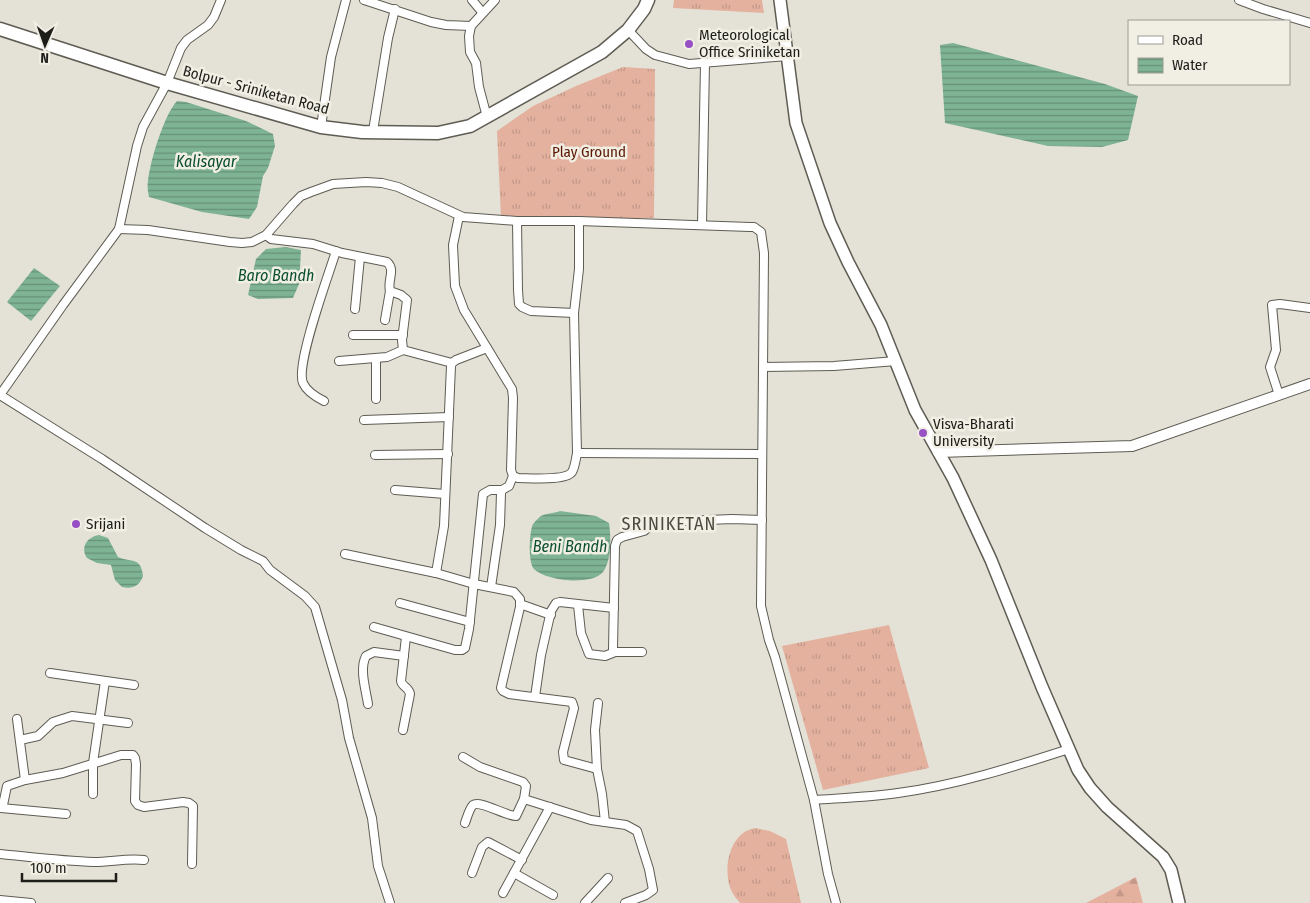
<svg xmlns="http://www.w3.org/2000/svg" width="1310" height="903" viewBox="0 0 1310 903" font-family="'Fira Sans Condensed',sans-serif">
  <defs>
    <pattern id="grass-tufts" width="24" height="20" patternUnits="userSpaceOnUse" patternTransform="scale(1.25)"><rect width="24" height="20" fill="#e4b19f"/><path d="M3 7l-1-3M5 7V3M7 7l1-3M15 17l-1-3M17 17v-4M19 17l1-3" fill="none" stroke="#c39888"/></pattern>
    <pattern id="forest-firs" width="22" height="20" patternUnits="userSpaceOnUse" patternTransform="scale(1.25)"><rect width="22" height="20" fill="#e4b19f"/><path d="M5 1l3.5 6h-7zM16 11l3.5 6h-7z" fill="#c39888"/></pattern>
    <pattern id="water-rules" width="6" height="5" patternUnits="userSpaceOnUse" patternTransform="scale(1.25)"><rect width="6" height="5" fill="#7eb394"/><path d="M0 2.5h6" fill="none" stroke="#679178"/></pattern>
  </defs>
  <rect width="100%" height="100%" fill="#e4e2d7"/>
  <g fill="url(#grass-tufts)">
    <polygon points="674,0 762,0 764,13 673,8"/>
    <polygon points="623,67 655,69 654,218 501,218 497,131 533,106 576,86"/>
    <polygon points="889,625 929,768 823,790 782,646"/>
    <path d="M 755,828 L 770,831 L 786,839 L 801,903 L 740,903 C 737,899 733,895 731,890 C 722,868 730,832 755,828 Z"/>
  </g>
  <polygon fill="url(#forest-firs)" points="1136,877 1143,903 1086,903"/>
  <g fill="url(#water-rules)">
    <polygon points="953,43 1105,84 1138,96 1128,140 1102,147 1048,146 945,123 940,45"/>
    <path d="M 177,101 L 186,102 L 246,121 L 273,134 L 275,146 L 268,168 L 263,176 L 257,207 L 249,219 L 202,212 L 149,197 C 148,192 147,186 148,181 C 150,161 164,115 177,101 Z"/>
    <polygon points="286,247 301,250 299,284 293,298 258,299 248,295 256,259 266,249"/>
    <polygon points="34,268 60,286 31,321 7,302"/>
    <path d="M 560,511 L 596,516 L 609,523 C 611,537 612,560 603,572 C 592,586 546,581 534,569 C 528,563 529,532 533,524 C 535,522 539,517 541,516 C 547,513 555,513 560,511 Z"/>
    <path d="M 99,535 L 108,538 L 118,557 C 131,563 141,556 143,576 C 139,587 132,589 122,587 L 115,580 L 111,565 L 97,563 L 87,558 C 80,547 87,537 99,535 Z"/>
  </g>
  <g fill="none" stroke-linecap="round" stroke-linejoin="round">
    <defs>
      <g id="minor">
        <polyline points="364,0 431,22 446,25 471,26"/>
        <polyline points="472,0 482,12"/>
        <polyline points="1239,0 1263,9 1310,23"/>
        <polyline points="628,30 646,49 655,55 689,64 788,56"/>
        <polyline points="487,117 479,87 476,63 470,52 469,36 471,26 495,0"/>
        <polyline points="321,127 331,57 346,0"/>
        <polyline points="373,131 388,38 395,9"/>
        <path d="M 459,216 L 453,245 L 455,286 L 464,310 L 512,389 L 513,398 L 511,470 L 513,476 L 518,478 C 530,478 566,481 572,472 C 575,467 576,458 577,453 L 574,313 L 579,269 L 579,221"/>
        <polyline points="517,221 518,290 519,304 522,307 531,311 574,313"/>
        <polyline points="702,225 705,63"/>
        <polyline points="119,229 148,230 230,242 242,243 252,242 266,235 293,204 301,196 311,192 333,184 366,182 382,183 398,187 463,217 517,221 579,221 750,227 754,227 761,232 764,253 761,606 769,640 775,657 814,800 828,874 836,903"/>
        <path d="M 266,235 L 271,239 L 313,244 L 342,253 L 387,262 C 396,270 387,280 390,291 L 401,295 L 407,300 L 402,340 L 403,350 L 452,363"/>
        <polyline points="355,309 360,257"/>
        <polyline points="385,320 390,291"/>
        <polyline points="353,335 403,335"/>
        <polyline points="339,361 387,357 403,350"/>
        <polyline points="763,367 834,366 896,361"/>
        <polyline points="0,395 102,459 205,528 241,550 263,561 270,570 305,596 315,607 342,700 349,738 372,818 378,866 390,903"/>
        <polyline points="0,395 63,305 119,229 137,146 143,127 167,83 181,48 187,40 208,25 214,17 221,0"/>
        <polyline points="1279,395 1270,367 1276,350 1272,305 1280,304 1310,308"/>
        <polyline points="376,399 376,358"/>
        <path d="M 324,401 C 316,397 307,392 303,383 C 295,365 329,274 336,251"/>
        <polyline points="364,420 449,417"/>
        <polyline points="577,453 762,454"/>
        <polyline points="375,455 448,454"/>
        <polyline points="395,490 445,494"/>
        <polyline points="345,554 436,573 474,584 514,592 520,599 520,607 501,688 503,691 509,694 572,702 574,708 563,752 564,760 597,769"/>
        <polyline points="436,573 444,526 451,366 452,363 456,360 487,348"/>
        <polyline points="491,587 500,525 501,493 502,490 509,486 513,476"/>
        <polyline points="400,603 470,622"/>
        <polyline points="520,604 551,615"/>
        <polyline points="578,605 581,633 589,654 605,656 615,652"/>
        <polyline points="374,627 455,650 462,650 465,648 469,629 483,494 490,490 502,490"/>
        <polyline points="642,652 615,652 613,649 615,546 617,540 622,537 644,531 649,527 661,522 732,519 762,520"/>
        <polyline points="50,673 134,685"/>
        <polyline points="535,697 541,655 551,611 556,603 560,602 614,608"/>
        <polyline points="598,703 595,730 597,769 602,794 605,822"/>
        <path d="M 368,704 C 366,690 359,669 366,656 L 374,652 L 404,656"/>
        <polyline points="17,719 25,780"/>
        <path d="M 403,730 L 410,694 C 409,687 402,687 401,681 L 406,637"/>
        <polyline points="20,740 38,736 53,722 72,716 128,723"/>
        <path d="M 463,757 L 480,767 L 523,782 L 526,786 L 524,799 L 516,816 C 506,816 480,800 473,805 C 469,809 467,818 465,823"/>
        <polyline points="93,794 93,763 105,681"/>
        <polyline points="524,799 591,820 626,825 637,831 649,869 653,890 646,895 625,903"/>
        <path d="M 814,800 C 842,798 870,797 898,793 C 957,785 1013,767 1069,749"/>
        <polyline points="0,808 3,805 7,786 25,780 63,773 121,755 133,755 135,758 136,764 135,801 138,805 144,807 183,802 189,803 193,806 192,864"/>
        <polyline points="1,808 66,814"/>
        <path d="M 0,854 C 31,857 62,861 94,862 C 111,862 127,858 144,860"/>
        <polyline points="472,873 482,847 488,842 522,860"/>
        <polyline points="514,873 553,895"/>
        <polyline points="503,893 550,807"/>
        <polyline points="0,900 31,903"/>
        <polyline points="585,903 608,878"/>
      </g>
      <polyline id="tertiary" points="938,452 1132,446 1310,384"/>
      <polyline id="secondary" points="780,0 796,123 830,223 848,262 881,325 915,410 953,478 991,560 1042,687 1078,770 1090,788 1107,807 1163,857 1171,870 1179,903"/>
      <polyline id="primary" points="0,29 167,83 321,127 362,132 438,133 470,126 602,52 628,30 644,9 648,0"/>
    </defs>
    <use href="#minor" stroke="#5e5c53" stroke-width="10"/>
    <use href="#tertiary" stroke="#5e5c53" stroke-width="12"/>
    <use href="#secondary" stroke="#5e5c53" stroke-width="14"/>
    <use href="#primary" stroke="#5e5c53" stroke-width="15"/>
    <use href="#minor" stroke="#fff" stroke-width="8"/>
    <use href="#tertiary" stroke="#fff" stroke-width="10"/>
    <use href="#secondary" stroke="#fff" stroke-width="11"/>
    <use href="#primary" stroke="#fff" stroke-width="12"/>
  </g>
  <g fill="#9851c4" stroke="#f1efe4" stroke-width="2">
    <circle cx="689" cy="44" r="5"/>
    <circle cx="923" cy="433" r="5"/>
    <circle cx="76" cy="524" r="5"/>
  </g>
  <g text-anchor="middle" stroke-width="5" stroke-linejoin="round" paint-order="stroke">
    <g font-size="15" fill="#1d1d19" stroke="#f1efe4" text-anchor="start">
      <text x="699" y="40">Meteorological<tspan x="699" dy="17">Office Sriniketan</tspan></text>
      <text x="933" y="429">Visva-Bharati<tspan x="933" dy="17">University</tspan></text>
      <text x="86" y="529">Srijani</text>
    </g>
    <g font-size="15" fill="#1d1d19" stroke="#f1efe4">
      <text transform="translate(256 90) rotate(15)" y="5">Bolpur - Sriniketan Road</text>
    </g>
    <g font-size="15" fill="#5a1800" stroke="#f1efe4">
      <text x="589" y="157">Play Ground</text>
    </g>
    <g font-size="16" font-style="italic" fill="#0a4d2f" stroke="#f1efe4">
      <text x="206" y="167">Kalisayar</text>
      <text x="276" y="281">Baro Bandh</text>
      <text x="570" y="552">Beni Bandh</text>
    </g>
    <g font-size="18" letter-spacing="1" fill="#4b4940" stroke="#f1efe4">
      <text x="669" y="530">SRINIKETAN</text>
    </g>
  </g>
  <rect x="1128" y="20" width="162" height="65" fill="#f1efe4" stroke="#9c9b93"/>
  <rect x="1138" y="36" width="25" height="8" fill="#ffffff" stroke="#9c9b93"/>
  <text x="1172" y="45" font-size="15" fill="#1d1d19">Road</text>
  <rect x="1138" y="58" width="25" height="15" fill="url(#water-rules)" stroke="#9c9b93"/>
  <text x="1172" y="70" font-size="15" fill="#1d1d19">Water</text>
  <g transform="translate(45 45) rotate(182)" stroke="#f1efe4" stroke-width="4" paint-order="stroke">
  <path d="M0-4L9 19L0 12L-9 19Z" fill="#1d1d19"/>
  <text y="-8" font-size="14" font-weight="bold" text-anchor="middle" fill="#1d1d19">N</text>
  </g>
  <path d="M22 873v8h94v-8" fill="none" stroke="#1d1d19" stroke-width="2.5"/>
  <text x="30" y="873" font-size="15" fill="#1d1d19" stroke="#f1efe4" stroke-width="4" paint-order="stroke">100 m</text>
</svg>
